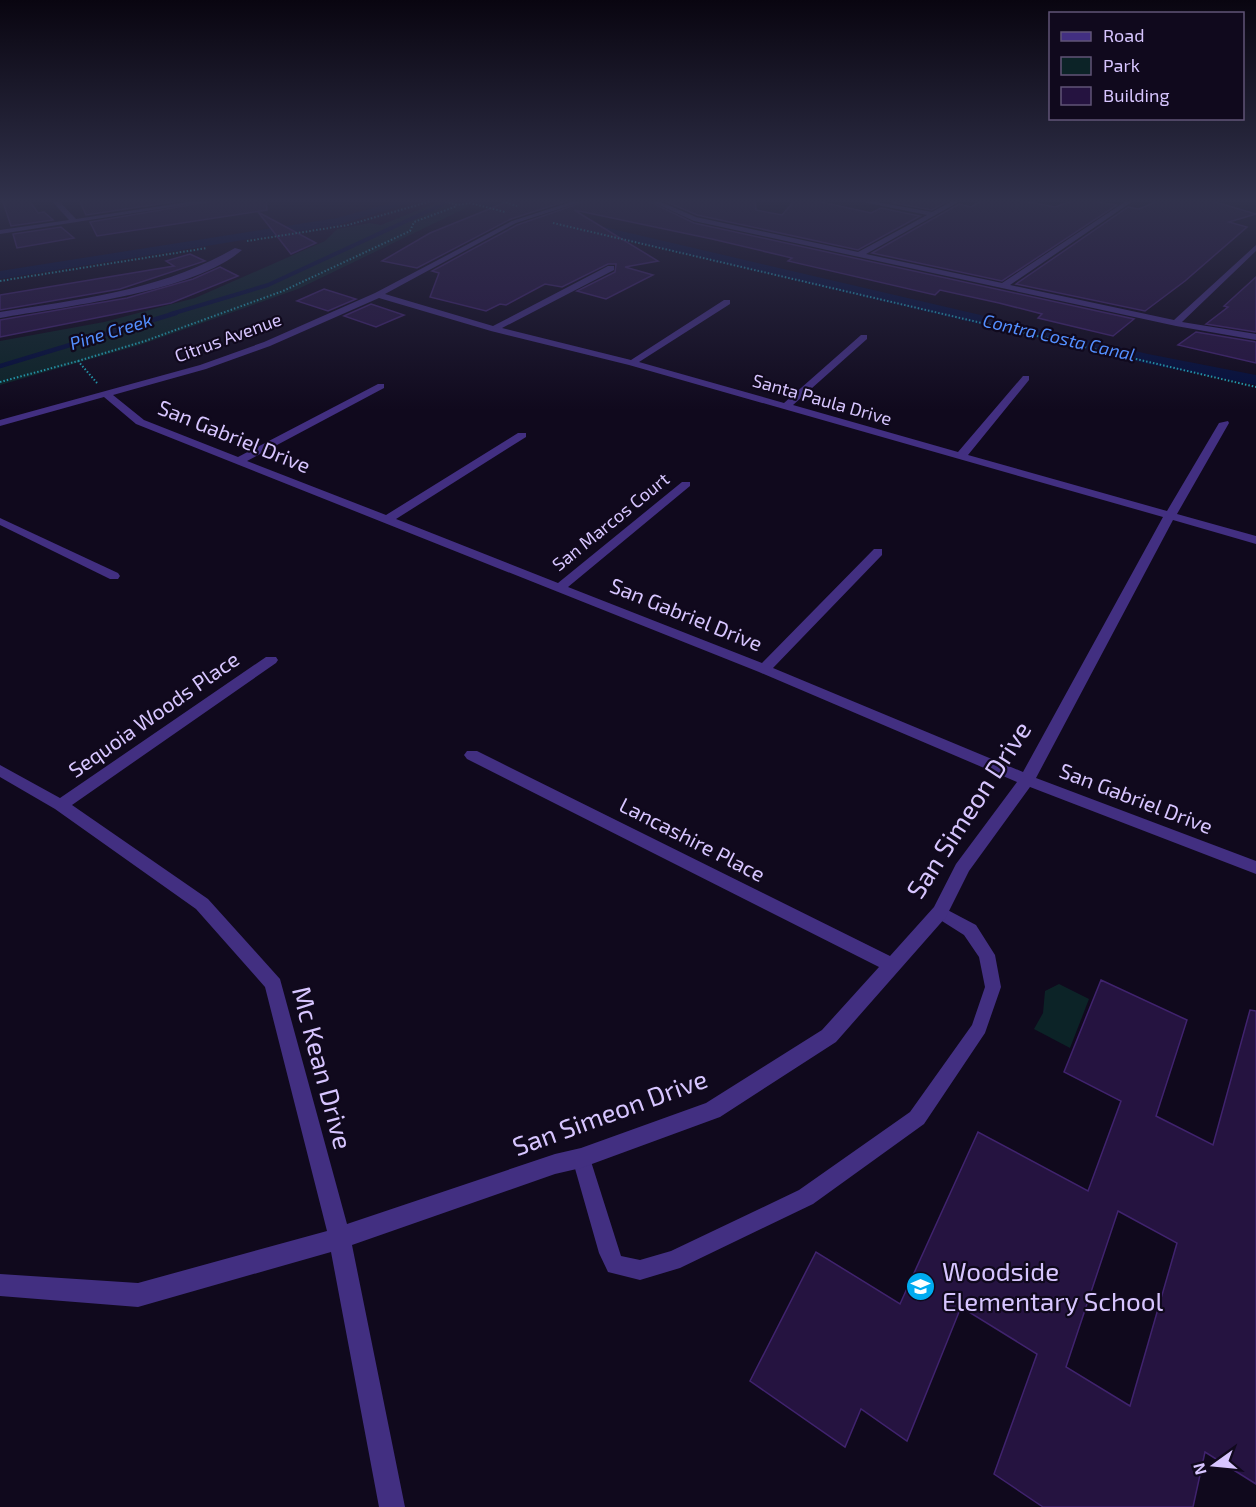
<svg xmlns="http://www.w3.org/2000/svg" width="1256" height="1507" viewBox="0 0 1256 1507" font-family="'Exo 2',sans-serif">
  <rect width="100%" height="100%" fill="#10091d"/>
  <g fill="#0c2327">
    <polygon points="446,199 470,206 298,289 140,345 0,385 0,341 104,322 195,298 325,241 337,229 370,223 381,225"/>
    <polygon points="1059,984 1089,999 1070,1048 1034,1029 1043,1013 1045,991"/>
  </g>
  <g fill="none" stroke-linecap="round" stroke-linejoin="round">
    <polyline stroke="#040e3b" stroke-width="4" points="171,314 268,285 454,199"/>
    <polyline stroke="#040e3b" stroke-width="4.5" points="0,366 176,313"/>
    <g fill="#040e3b" fill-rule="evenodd">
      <polygon points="405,199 424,199 338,225 0,279 0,271 337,218"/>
      <polygon points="482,199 522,209 524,211 518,215 466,200"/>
      <polygon points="578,221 1148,354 1256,375 1256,385 1148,364 574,228 574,222"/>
    </g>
  </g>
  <g fill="#251340" stroke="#40236e" stroke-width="1.5" fill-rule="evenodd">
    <polygon points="2,199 28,199 38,213 44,212 53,220 11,226"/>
    <polygon points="85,199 193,199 86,215 80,202 86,201"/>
    <polygon points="225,199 266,199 267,210 97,236 90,222"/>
    <polygon points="514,199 555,199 559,201 560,199 573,199 511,219 417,268 382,261 430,233"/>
    <polygon points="592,199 644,199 694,223 1134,319 1113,336 1038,318 1042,314 999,303 940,290 935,295 788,261 792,258 712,239 574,210 658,261 625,267 653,275 606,299 577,291 615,272 616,264 608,264 562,287 545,284 506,305 500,304 486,311 430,297 439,273 432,271 517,225"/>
    <polygon points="660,199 755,199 756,210 782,215 796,199 822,199 821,202 871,213 881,208 920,216 858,250 697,215"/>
    <polygon points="901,199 933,199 946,202 932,210 893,203"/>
    <polygon points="985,199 1013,199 1055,207 1077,199 1117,205 1002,281 872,253 959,204 971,207"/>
    <polygon points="1173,199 1205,199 1256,214 1229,222 1247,227 1185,281 1145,311 1016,284 1128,207 1139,209 1158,201"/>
    <polygon points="258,212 316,243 291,254"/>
    <polygon points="61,227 74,238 17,248 13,234"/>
    <polygon points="190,254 205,261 120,289 0,310 0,295 174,266 166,261"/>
    <polygon points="220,267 238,276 171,303 0,337 0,320 127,298 193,279"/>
    <polygon points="1256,277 1256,332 1206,324 1228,307 1224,306"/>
    <polygon points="324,289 356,299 328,311 297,301"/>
    <polygon points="371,304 404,315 376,327 344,316"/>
    <polygon points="1196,332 1256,342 1256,363 1178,345"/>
    <path d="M 1101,980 L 1187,1020 L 1156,1116 L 1213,1145 L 1250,1010 L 1256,1011 L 1256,1484 L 1205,1452 L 1193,1507 L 1043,1507 L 994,1474 L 1037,1354 L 961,1307 L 907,1441 L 861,1409 L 845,1447 L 750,1381 L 816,1252 L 900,1304 L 978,1132 L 1088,1191 L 1121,1101 L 1064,1072 ZM 1118,1211 L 1177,1243 L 1130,1406 L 1066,1367 Z"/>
  </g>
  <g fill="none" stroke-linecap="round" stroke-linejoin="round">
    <g stroke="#20a5b8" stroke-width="2" stroke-dasharray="1.5 2" stroke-linecap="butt">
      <polyline points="435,199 458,205 470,203 505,212"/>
      <polyline points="496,199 517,206"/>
      <polyline points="553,223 1256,387"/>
      <polyline points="247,241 348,225 435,200"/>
      <polyline points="0,281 207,248"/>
      <polyline points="78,361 145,341 283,291 410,231 414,222 457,206"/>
      <polyline points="0,382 78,361 97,383"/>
    </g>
    <polygon fill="#422f81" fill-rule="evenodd" points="940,906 976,925 995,955 1001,987 985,1033 924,1124 813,1204 680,1268 640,1280 608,1272 599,1253 572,1158 574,1152 581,1149 588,1152 621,1256 640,1260 671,1251 799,1190 910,1112 972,1025 985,987 979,957 964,935 934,916 932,912 934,908"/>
    <g fill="#422f81" fill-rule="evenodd">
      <polygon points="50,199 57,199 76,219 207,199 223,199 0,234 0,230 69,220"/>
      <path d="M 580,199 L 590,199 L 516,223 L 385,294 L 493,326 L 608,266 L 614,266 L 614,270 L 502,328 L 631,360 L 724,300 L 730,300 L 730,304 L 639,362 L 784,403 L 861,335 L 867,335 L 867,339 L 793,405 L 958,452 L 1023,376 L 1029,376 L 1029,380 L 968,455 L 1167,511 L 1219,423 L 1228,421 L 1229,423 L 1177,514 L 1256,536 L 1256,544 L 1173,520 L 1036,778 L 1256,861 L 1256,874 L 1030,787 L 969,871 L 946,917 L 836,1042 L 720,1117 L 581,1168 L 555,1174 L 352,1245 L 405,1507 L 379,1507 L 331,1252 L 138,1307 L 0,1296 L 0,1274 L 138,1283 L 327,1231 L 265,987 L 196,909 L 55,809 L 0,777 L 0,765 L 60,798 L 266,657 L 276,657 L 278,660 L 276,663 L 72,805 L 208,899 L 280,979 L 347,1224 L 555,1154 L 581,1148 L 706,1103 L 822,1030 L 879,967 L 467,759 L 464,755 L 467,751 L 477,751 L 890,956 L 934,907 L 956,864 L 1017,782 L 759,672 L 136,424 L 104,397 L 0,426 L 0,420 L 200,365 L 264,342 L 375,293 L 512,221 ZM 379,298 L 491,331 L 629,365 L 1163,517 L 1023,772 L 773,668 L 882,555 L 882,549 L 874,549 L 762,663 L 568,587 L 690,486 L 690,482 L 682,482 L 558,583 L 396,519 L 526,437 L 526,433 L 518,433 L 386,515 L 247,461 L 384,388 L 384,384 L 378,384 L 238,457 L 144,420 L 113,395 L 206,369 L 270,346 Z"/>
      <polygon points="646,199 654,199 696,217 858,252 927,215 863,202 860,199 932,212 956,199 964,199 866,254 1002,283 1129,199 1136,199 1010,285 1174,320 1256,245 1256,251 1182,322 1256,334 1256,340 1176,326 694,221"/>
      <path d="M 235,248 L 242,250 C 192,293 65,306 0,318 L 0,312 C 81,299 163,290 235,248 Z"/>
      <polygon points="0,518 118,573 120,576 118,579 110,579 0,525"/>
    </g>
  </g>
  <linearGradient id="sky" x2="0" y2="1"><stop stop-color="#090510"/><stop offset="0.49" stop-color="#31324c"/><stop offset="1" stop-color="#31324c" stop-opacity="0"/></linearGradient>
  <rect width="1256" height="410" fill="url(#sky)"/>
  <defs>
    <symbol id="school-disc" viewBox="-11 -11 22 22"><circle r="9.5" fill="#00abf0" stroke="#10091d"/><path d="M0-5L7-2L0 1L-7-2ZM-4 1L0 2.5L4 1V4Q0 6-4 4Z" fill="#fff"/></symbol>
  </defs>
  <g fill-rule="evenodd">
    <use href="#school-disc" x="904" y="1270" width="33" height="33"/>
  </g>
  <g text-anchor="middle" stroke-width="4.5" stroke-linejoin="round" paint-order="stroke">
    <g font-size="18" font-style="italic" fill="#538fff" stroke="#10091d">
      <text transform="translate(111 332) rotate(-17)" y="6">Pine Creek</text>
      <text transform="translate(1059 338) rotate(13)" y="6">Contra Costa Canal</text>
    </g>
    <g font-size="18" fill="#d7c5ff" stroke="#10091d">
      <text transform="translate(228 338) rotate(-20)" y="6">Citrus Avenue</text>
      <text transform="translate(822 400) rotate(16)" y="6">Santa Paula Drive</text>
      <text transform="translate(611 522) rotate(-39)" y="6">San Marcos Court</text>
    </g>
    <g font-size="21" fill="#d7c5ff" stroke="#10091d">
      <text transform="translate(234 437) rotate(22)" y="7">San Gabriel Drive</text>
      <text transform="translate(686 615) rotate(22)" y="7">San Gabriel Drive</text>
      <text transform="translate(154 715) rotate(-35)" y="7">Sequoia Woods Place</text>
      <text transform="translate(1136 799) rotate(21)" y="7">San Gabriel Drive</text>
      <text transform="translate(692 840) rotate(27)" y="7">Lancashire Place</text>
    </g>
    <g font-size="26" fill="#d7c5ff" stroke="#10091d">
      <text transform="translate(969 810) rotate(-57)" y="9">San Simeon Drive</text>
      <text transform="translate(322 1068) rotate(75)" y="9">Mc Kean Drive</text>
      <text transform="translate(610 1113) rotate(-20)" y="9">San Simeon Drive</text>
    </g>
    <g font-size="26" fill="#d7c5ff" stroke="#10091d" text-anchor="start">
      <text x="942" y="1281">Woodside<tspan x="942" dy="30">Elementary School</tspan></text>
    </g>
  </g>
  <rect x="1049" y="12" width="195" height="108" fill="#10091d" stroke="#605477" stroke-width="1.5"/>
  <rect x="1061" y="32" width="30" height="9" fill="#422f81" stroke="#605477" stroke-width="1.5"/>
  <text x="1103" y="42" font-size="18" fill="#d7c5ff">Road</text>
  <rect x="1061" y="57" width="30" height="18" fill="#0c2327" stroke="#605477" stroke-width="1.5"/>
  <text x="1103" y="72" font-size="18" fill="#d7c5ff">Park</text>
  <rect x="1061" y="87" width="30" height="18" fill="#251340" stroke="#605477" stroke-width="1.5"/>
  <text x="1103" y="102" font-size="18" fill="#d7c5ff">Building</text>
  <g transform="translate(1214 1465) rotate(255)" stroke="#10091d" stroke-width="4.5" paint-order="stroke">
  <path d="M0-4.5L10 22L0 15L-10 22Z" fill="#d7c5ff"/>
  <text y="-9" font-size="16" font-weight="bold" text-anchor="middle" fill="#d7c5ff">N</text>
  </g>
</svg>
